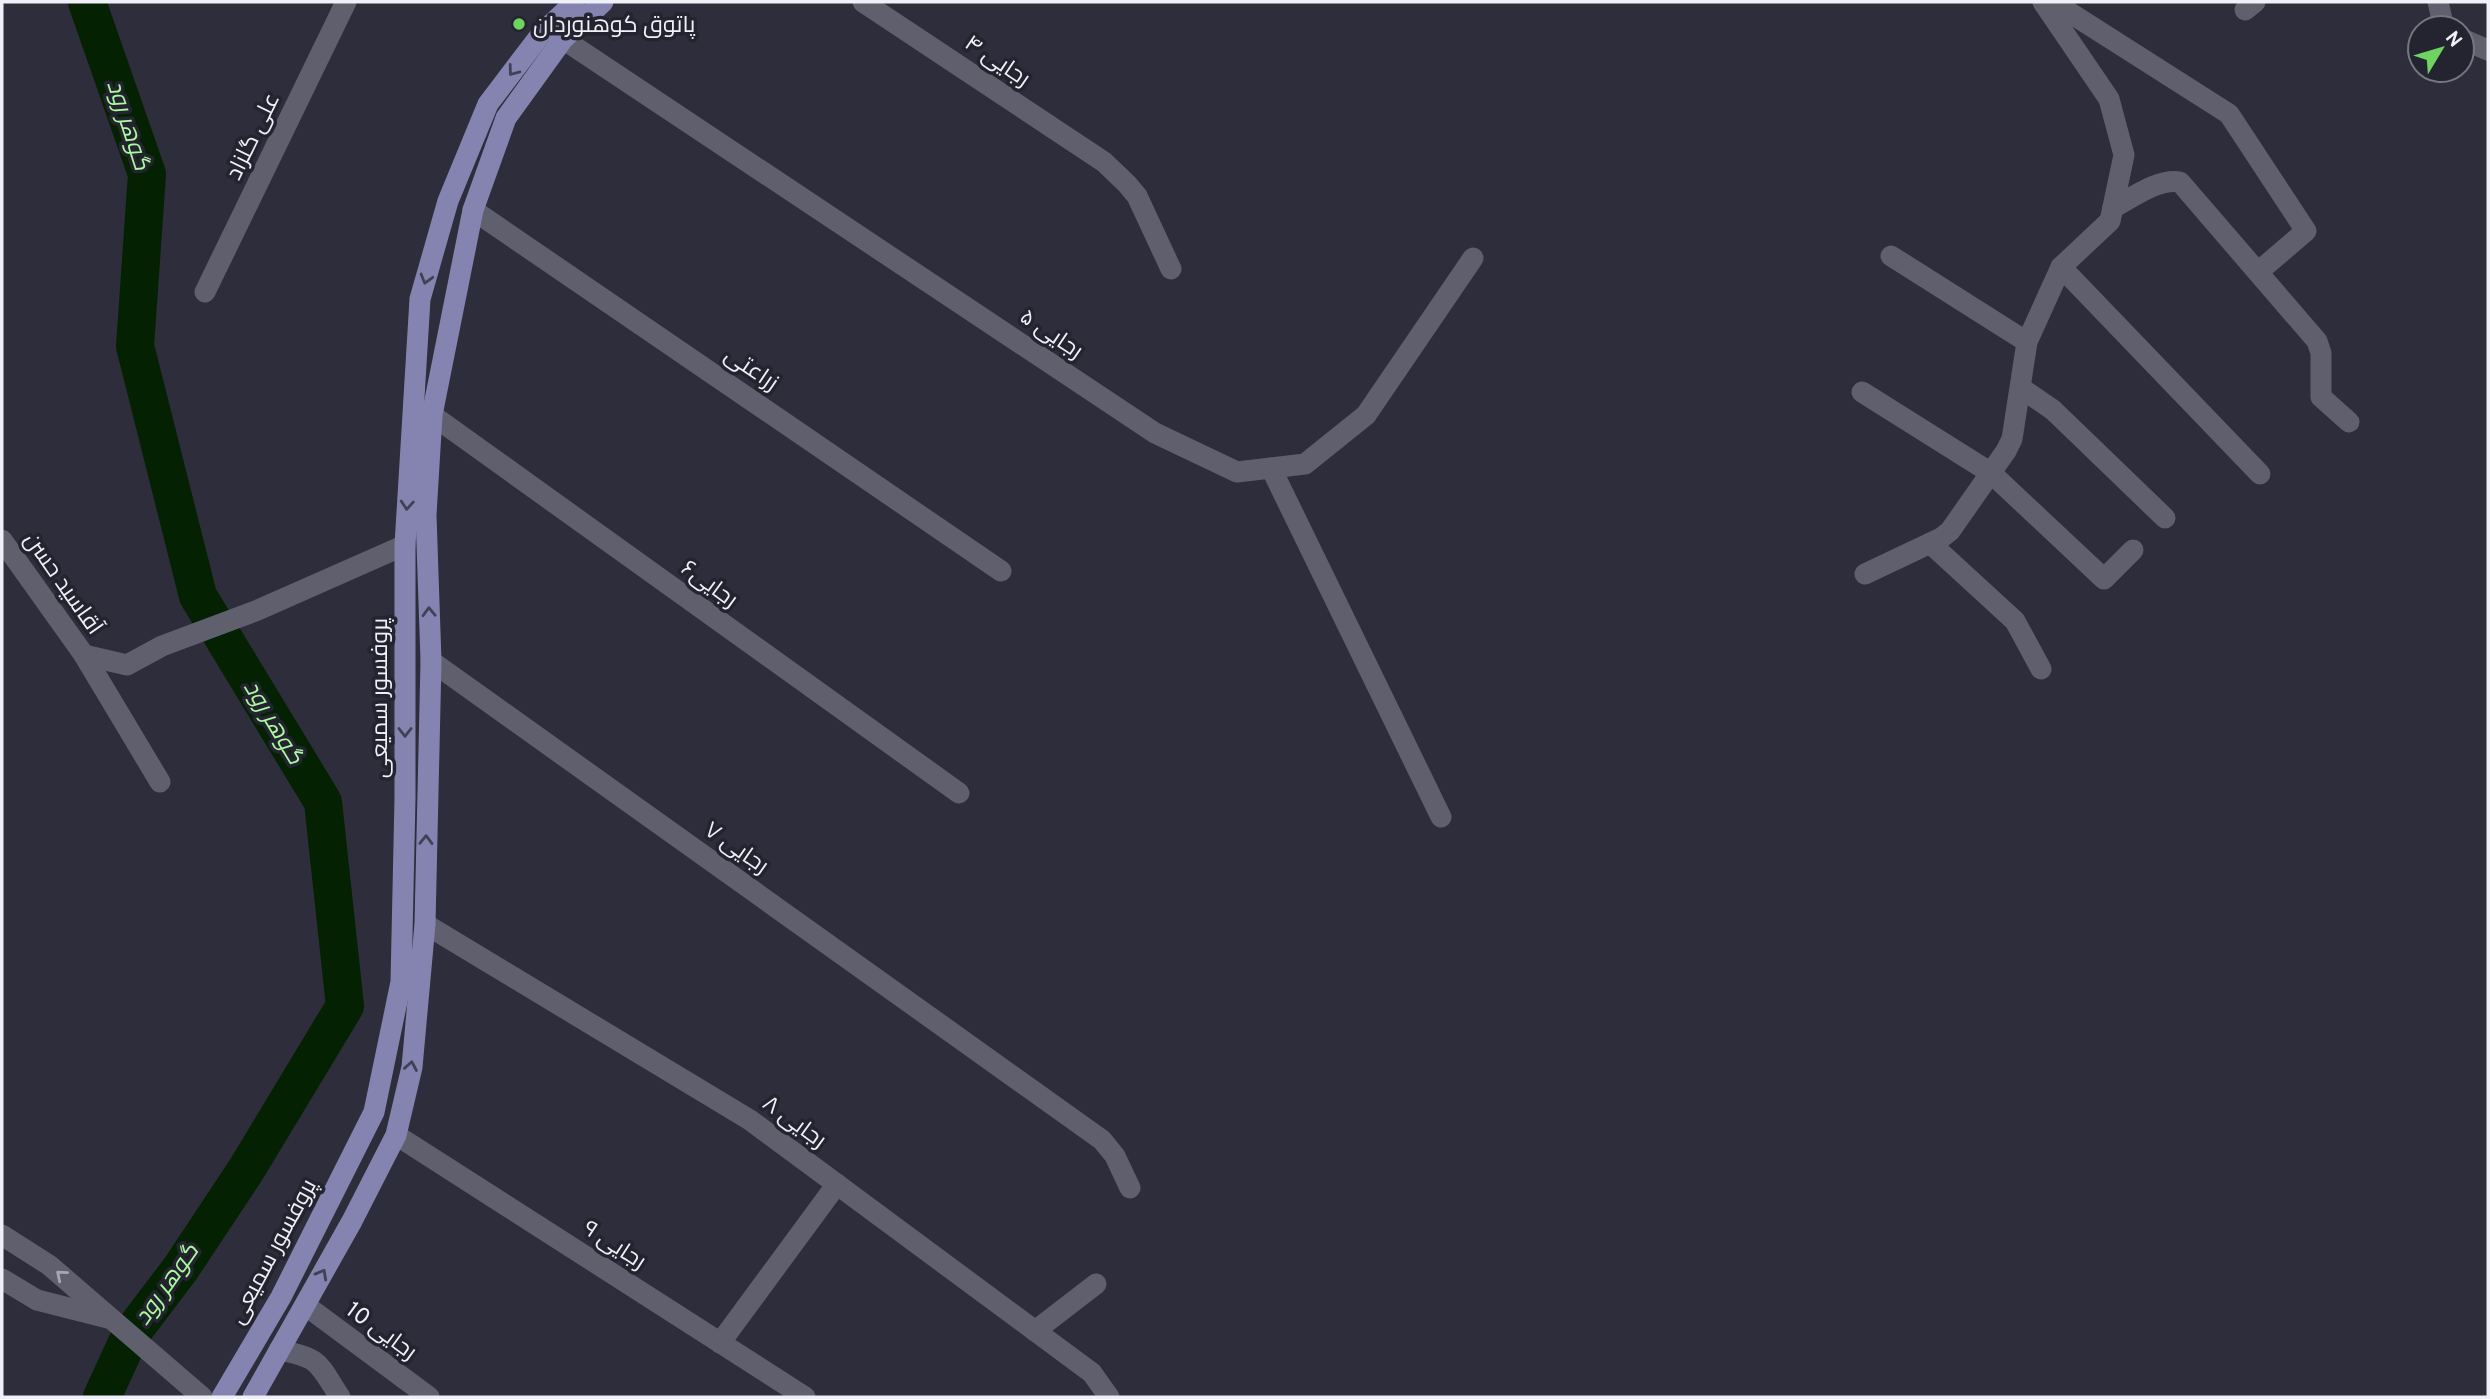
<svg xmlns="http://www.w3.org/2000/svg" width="2490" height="1399" viewBox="0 0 2490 1399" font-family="Overpass,Cairo,sans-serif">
  <rect width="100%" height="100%" fill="#2d2d3b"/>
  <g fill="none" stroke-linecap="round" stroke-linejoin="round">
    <polyline stroke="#042101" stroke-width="38" points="87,2 147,174 135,346 198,596 323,802 345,1006 246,1170 181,1268 131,1334 102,1397"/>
    <g stroke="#5f5f6e" stroke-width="21">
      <polyline points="863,2 1104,162 1127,184 1137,196 1171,269"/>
      <polyline points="2053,2 2229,114 2306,231 2258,272"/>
      <polyline points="2438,2 2444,28"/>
      <polyline points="2245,10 2255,2"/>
      <polyline points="563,39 1155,433 1237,472 1305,464 1366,415 1473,258"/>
      <polyline points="2462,39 2488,50"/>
      <path d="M 2113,208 C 2132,198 2158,178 2180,182 L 2317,341 L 2321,353 L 2321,397 L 2349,422"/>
      <polyline points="473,210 1001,571"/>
      <polyline points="2061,267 2260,474"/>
      <polyline points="205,292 346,2"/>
      <polyline points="2027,342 2061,267 2110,221 2124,155 2109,99 2043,2"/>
      <polyline points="2021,388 2053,410 2165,518"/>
      <polyline points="1862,392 1991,473 2104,579 2133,550"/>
      <polyline points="432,415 959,793"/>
      <polyline points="1271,468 1441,817"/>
      <polyline points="2,540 84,655 127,665 162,646 258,610 405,545"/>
      <polyline points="1930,543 2015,621 2041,669"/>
      <polyline points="1865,574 1941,538 1950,531 2006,451 2012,439 2027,342 1891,256"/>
      <polyline points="84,655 160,782"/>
      <polyline points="431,661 1102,1140 1115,1156 1130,1188"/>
      <polyline points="425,924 750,1120 1092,1373 1109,1397"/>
      <polyline points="396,1135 805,1397"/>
      <polyline points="2,1235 49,1265 202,1397"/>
      <polyline points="2,1279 37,1300 108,1318"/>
      <polyline points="305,1305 429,1397"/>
      <polyline points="1035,1331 1096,1284"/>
      <polyline points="720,1343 837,1184"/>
      <path d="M 279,1350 C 322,1358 318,1364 340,1397"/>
    </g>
    <g stroke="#8584b0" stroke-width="21">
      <polyline points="222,1397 281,1297 374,1112 401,982 405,798 405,545 420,299 448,201 488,104 542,33 575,2"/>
      <polyline points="253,1397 352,1221 396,1135 412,1067 425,924 431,661 426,515 432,415 473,210 506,118 563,39 603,2"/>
    </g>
  </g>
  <defs><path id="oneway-chevron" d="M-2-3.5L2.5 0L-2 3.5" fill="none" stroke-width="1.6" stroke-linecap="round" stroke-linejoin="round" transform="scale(1.75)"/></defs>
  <g stroke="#414156">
    <use href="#oneway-chevron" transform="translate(513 71) rotate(127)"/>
    <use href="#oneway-chevron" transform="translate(426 279) rotate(106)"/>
    <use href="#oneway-chevron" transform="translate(407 505) rotate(94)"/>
    <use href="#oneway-chevron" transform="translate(429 612) rotate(-92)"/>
    <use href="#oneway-chevron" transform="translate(405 732) rotate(90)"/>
    <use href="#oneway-chevron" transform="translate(426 840) rotate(-89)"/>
    <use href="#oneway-chevron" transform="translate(411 1066) rotate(-80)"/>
    <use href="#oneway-chevron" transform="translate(322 1274) rotate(-61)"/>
  </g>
  <use stroke="#a7a8b3" href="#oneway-chevron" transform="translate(61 1275) rotate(-140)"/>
  <circle fill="#6fd360" stroke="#242430" stroke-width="2.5" cx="519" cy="24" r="7"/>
  <g text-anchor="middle" stroke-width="7" stroke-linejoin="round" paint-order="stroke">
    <g font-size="23" fill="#eff0f8" stroke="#242430" text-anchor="start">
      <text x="533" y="32">پاتوق کوهنوردان</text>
    </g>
    <g font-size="23" fill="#eff0f8" stroke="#242430">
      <text transform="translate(998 60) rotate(34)" y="8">رجایی ۴</text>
      <text transform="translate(252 136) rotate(-64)" y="8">علی گلزاد</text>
      <text transform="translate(1052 333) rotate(34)" y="8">رجایی ۵</text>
      <text transform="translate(752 368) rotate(34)" y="8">زراعتی</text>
      <text transform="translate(64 583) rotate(55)" y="8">آقاسید حسن</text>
      <text transform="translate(710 583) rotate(36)" y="8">رجایی۶</text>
      <text transform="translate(379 698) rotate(-90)" y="8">پروفسور سمیعی</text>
      <text transform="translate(737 847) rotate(35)" y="8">رجایی ۷</text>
      <text transform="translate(795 1121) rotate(36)" y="8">رجایی ۸</text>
      <text transform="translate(615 1244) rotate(33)" y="8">رجایی ۹</text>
      <text transform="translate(272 1251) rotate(-62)" y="8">پروفسور سمیعی</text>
      <text transform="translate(382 1330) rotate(36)" y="8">رجایی 10</text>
    </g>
    <g font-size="24" font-style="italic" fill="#abfa9f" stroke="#242430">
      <text transform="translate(129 125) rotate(72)" y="8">گوهر رود</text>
      <text transform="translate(274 722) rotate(59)" y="8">گوهر رود</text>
      <text transform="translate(166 1284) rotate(-55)" y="8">گوهر رود</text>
    </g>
  </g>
  <rect width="2490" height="1399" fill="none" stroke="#eff0f8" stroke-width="7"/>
  <g transform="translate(2441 49) rotate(52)"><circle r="33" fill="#242430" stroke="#757680" stroke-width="2"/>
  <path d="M0-5L12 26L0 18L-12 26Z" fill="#6fd360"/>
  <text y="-10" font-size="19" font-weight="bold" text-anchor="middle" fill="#eff0f8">N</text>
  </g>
</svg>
